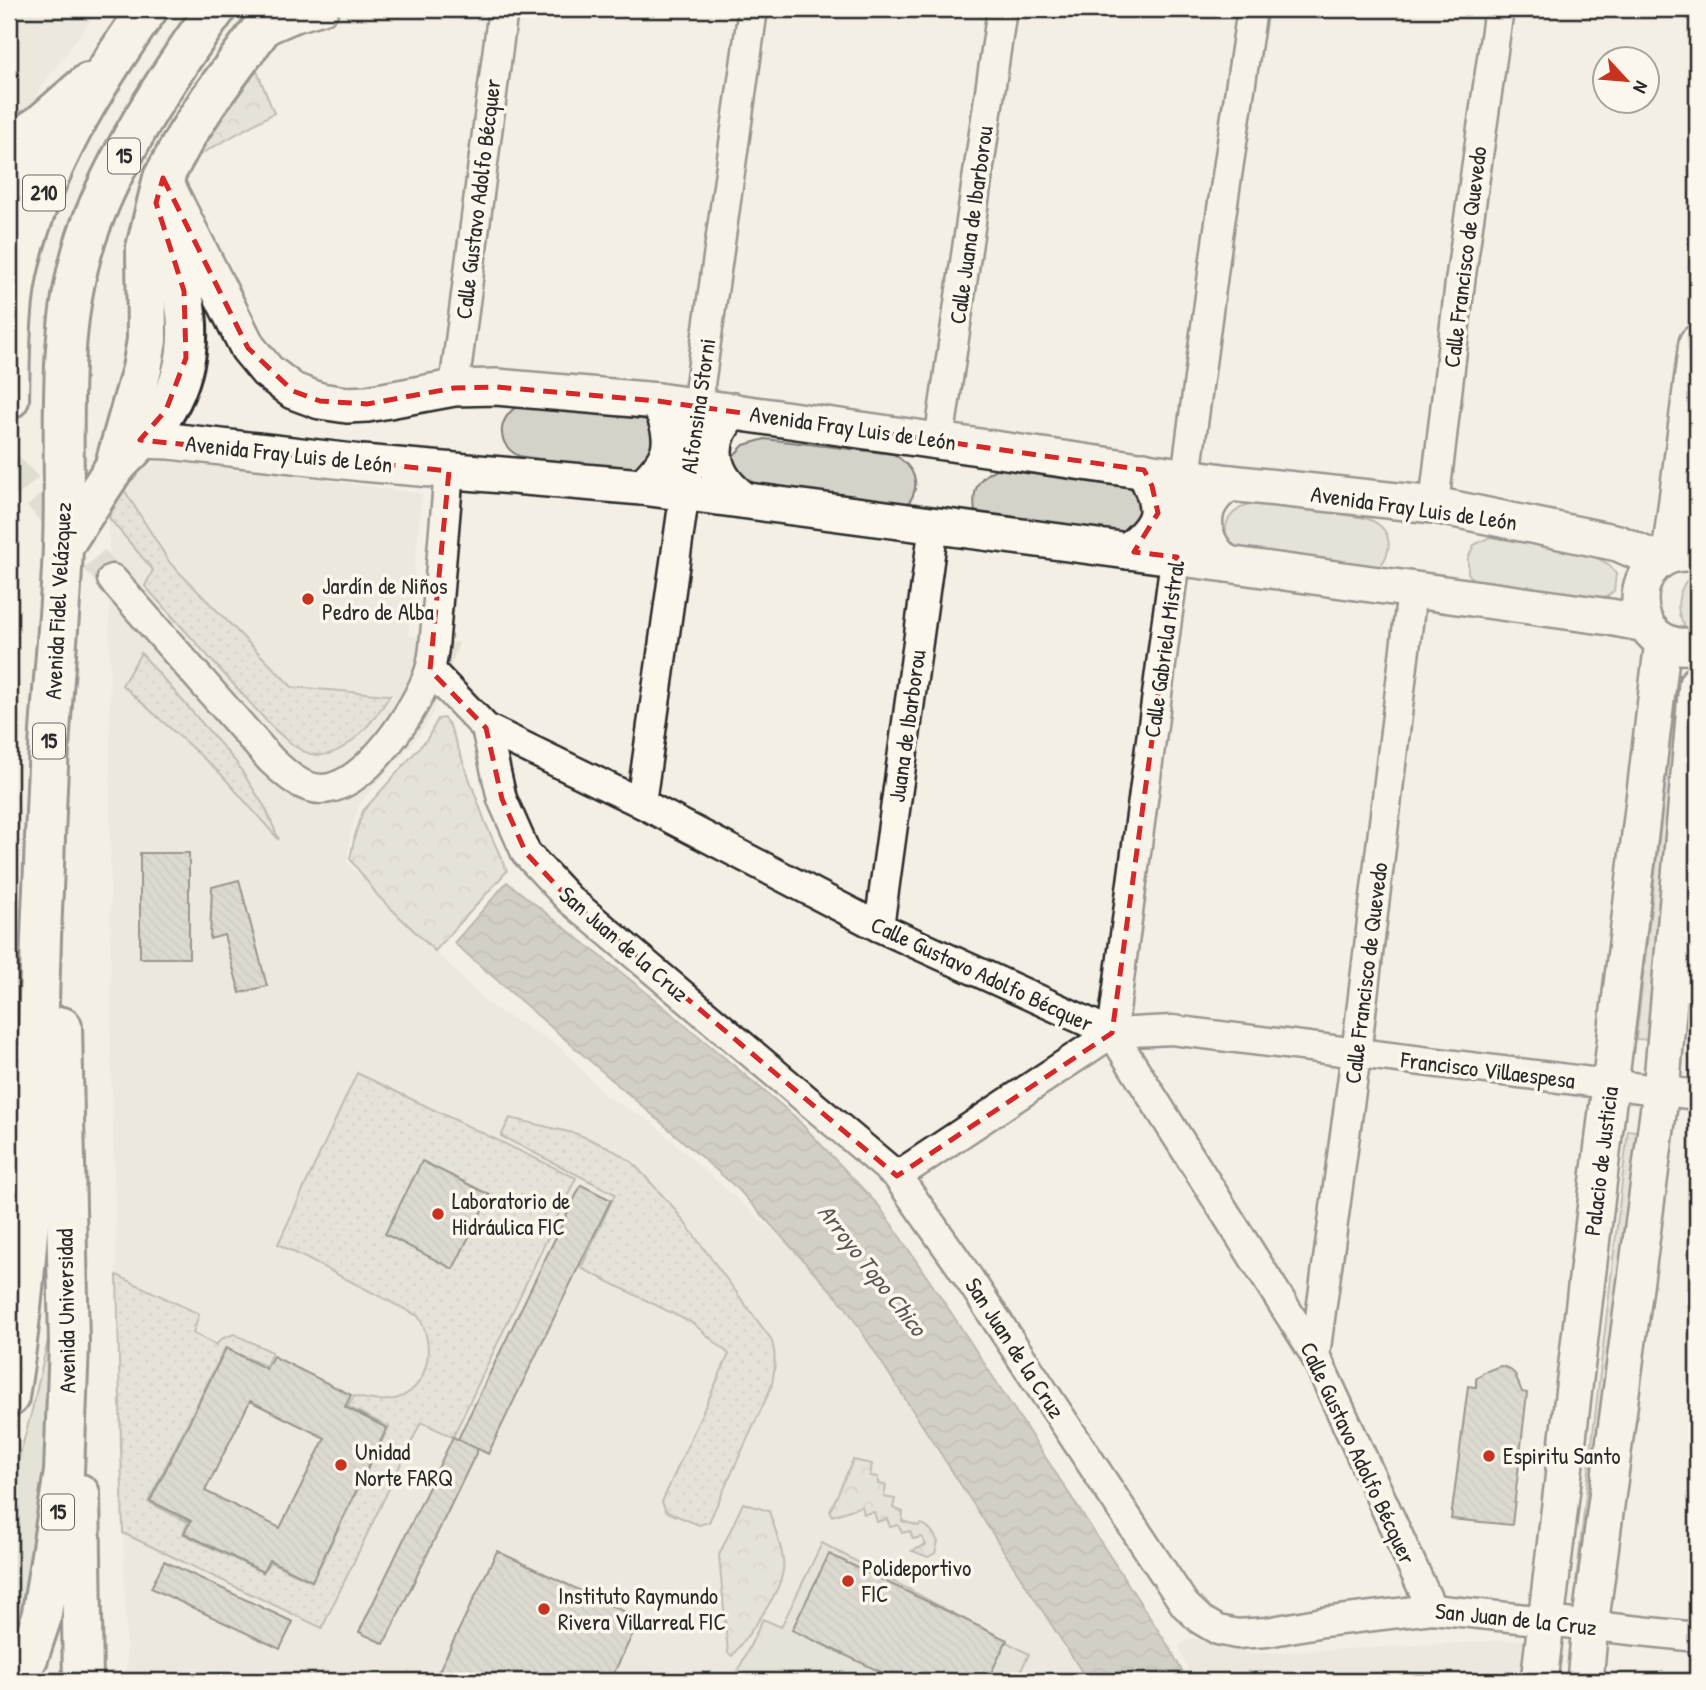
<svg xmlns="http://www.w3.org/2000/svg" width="1706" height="1690" viewBox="0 0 1706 1690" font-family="'Patrick Hand',sans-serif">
  <defs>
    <pattern id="park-crowns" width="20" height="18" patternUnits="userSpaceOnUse" patternTransform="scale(1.75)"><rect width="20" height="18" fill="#d5d2c9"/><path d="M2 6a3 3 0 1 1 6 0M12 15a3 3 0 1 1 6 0" fill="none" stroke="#b7b4ad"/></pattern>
    <pattern id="garden-dots" width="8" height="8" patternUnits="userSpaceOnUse" patternTransform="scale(1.75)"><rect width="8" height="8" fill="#d5d2c9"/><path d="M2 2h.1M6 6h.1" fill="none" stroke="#b7b4ad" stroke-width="1.8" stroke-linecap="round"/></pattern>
    <pattern id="water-waves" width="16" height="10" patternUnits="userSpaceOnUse" patternTransform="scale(1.75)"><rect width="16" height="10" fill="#aca9a2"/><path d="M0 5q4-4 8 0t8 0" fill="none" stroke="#8c8a84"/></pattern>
    <pattern id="building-back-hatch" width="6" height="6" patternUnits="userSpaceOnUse" patternTransform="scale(1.75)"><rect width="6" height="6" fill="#c0beb6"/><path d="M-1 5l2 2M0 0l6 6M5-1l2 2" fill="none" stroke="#a5a39d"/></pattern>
  </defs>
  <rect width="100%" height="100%" fill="#f3efe4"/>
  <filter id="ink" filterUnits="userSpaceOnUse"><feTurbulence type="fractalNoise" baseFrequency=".0143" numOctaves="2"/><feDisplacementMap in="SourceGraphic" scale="14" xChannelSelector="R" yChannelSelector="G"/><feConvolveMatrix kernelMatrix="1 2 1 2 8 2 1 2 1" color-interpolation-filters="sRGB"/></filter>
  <g filter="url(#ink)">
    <g fill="#e4e0d6">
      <polygon points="9,9 99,9 39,90 9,161"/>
      <polygon points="167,460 193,461 422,494 408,635 459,643 432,716 412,744 359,804 351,832 347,863 488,1004 563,1049 605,1096 650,1121 791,1247 845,1306 1088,1681 127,1681 111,1053 109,518 130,479 154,463"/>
      <polygon points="1192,1638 1253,1654 1535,1639 1530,1681 1193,1681 1179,1646"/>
    </g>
    <g fill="#d5d2c9" stroke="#807e7a" stroke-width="2">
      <path d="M 526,402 L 647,420 L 657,427 L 661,437 L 640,475 L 519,456 C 491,442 500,411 526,402 Z"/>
      <path d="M 765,439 L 893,454 C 914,466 924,485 906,506 L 743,488 L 729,460 L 744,445 Z"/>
      <path d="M 998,468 L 1130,486 L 1139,492 L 1147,504 L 1138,535 L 988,523 L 975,512 C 972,490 977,477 998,468 Z"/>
      <path d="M 1256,501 L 1365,518 C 1394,527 1395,552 1375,572 L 1231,548 C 1218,522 1231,510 1256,501 Z"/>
      <polygon points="1490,537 1586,552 1608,564 1616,574 1614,591 1603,600 1477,585 1468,573 1468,558 1474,545"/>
      <path d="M 1694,572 L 1697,572 L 1697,626 L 1686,628 C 1672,610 1678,587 1694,572 Z"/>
      <polygon points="1674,709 1688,713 1653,1040 1636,1039"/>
      <polygon points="1628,1130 1642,1132 1592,1582 1576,1581"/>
      <polygon points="53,1318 59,1475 9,1675 9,1495 32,1410"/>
      <polygon points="822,1543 1029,1654 1016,1681 733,1681 763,1619 781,1627"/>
    </g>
    <g fill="url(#park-crowns)" stroke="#807e7a" stroke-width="2">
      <polygon points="256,69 274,113 201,154 203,145 250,75"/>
      <polygon points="444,718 450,726 486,824 507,871 435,951 379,897 350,859 355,835 363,811 427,739 438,719"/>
      <path d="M 853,1460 L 872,1464 L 870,1476 L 878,1477 L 878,1484 L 886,1485 L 884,1497 L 895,1499 L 893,1508 L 903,1512 L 902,1521 L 919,1526 L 920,1524 C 929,1525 934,1534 938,1542 L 935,1553 L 928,1557 L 912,1551 L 926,1545 L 922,1537 L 913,1539 L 910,1531 L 902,1533 L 898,1525 L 890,1527 L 887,1519 L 877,1522 L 874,1512 L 864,1514 L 862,1506 L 832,1516 L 830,1511 Z"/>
      <path d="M 743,1503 L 769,1511 C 774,1527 781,1543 783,1560 C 788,1587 748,1635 732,1656 L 728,1653 L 719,1555 Z"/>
    </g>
    <g fill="url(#garden-dots)" stroke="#807e7a" stroke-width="2">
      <path d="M 123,488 L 170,563 L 292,687 L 390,695 C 377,717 346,758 316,755 C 299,753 283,737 271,726 L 145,586 L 153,570 L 109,518 Z"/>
      <polygon points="141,653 236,762 266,809 279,840 220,773 122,685"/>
      <path d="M 357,1073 L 576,1178 L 453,1437 L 421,1422 L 322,1628 L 123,1533 L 117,1275 L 199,1314 L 193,1333 L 216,1345 L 221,1339 L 234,1334 L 272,1352 L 266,1366 L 225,1348 L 148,1502 L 188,1522 L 183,1534 L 263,1573 L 270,1562 L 312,1582 L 389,1427 L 348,1407 L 354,1396 C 369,1400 383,1403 398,1398 C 431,1386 435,1342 418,1316 L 278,1244 Z"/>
      <path d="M 510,1118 L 577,1134 L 608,1147 L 633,1163 L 673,1207 L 771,1339 C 777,1356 775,1370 771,1388 L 709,1522 L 699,1525 L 670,1513 L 666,1511 L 662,1502 L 729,1354 L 694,1324 L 581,1268 L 615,1194 L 501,1136 Z"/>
    </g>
    <polygon fill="url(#water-waves)" stroke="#787772" stroke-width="2" points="507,882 642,989 794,1116 879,1206 954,1317 1171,1650 1187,1681 1088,1681 845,1306 738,1189 454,943"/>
    <g fill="url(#building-back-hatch)" stroke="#2b2b2b" stroke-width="2" fill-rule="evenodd">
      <rect x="140" y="853" width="49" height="105"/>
      <polygon points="239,880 267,986 240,993 224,935 210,939 212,887"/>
      <polygon points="422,1161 490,1195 453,1269 385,1234"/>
      <polygon points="581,1185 611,1200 488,1454 458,1439"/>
      <path d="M 226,1348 L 266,1369 L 273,1356 L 351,1395 L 345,1407 L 387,1428 L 312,1581 L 269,1560 L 263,1572 L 184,1533 L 191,1521 L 150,1501 ZM 250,1401 L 325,1438 L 280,1528 L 205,1491 Z"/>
      <polygon points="1500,1366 1508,1368 1515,1374 1522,1392 1527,1393 1512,1525 1451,1519 1468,1386 1476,1387 1476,1379 1484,1372"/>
      <polygon points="453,1437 478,1449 384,1644 359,1632"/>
      <polygon points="497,1551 640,1619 610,1681 434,1681"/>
      <polygon points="829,1554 1007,1640 987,1681 900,1681 792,1630"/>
      <polygon points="164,1561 293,1622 280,1649 151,1588"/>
    </g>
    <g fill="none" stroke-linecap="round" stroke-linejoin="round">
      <polyline stroke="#cbc8bf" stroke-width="28" stroke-dasharray="28 14" stroke-linecap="butt" points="9,466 112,579"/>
      <defs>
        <g id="minor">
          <polyline points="257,34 294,18 324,9"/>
          <polyline points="454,388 503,9"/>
          <polyline points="939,441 1002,9"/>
          <polyline points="1434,505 1460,282 1499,9"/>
          <path d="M 112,579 L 271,760 C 285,773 300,788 321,789 C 366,789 417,708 430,670 C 432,663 433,655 434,648 L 449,471"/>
          <polyline points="430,670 486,728 641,803 879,927 1112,1033 1315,1355 1432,1609"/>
          <polyline points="486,728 502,799 526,853 569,899 897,1176 960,1265 1185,1605 1201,1620 1218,1630 1237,1634 1267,1632 1323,1622 1432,1609 1697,1637"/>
          <polyline points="641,803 753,9"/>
          <polyline points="879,927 934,525"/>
          <polyline points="1112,1033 1172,1030 1697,1095"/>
          <polyline points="897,1176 1112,1033 1218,236 1252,9"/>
          <polyline points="1315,1355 1356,1054 1412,591"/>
        </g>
        <g id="tertiary">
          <polyline points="163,178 248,348 267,371 293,391 320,401 347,405 367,404 454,388 496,387 658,401 1230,483 1434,505 1618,543 1659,561"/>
          <path d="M 733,411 C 703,442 710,476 744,500"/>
          <polyline points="140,440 170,441 362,463 642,487 1227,564 1610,617 1646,624"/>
          <path d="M 642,487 C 674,458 678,439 658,401"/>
          <path d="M 1128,551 C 1163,522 1164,510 1144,470"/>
          <path d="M 1697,554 C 1620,542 1622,659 1697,645"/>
          <polyline points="1670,555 1697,343"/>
          <path d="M 1227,564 C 1198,541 1195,503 1230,483"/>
          <polyline points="1539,1681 1663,641"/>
          <polyline points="1585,1681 1590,1626 1661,1091 1697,684"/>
        </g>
        <g id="trunk">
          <polyline points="9,145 40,125 88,83"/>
          <polyline points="9,182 16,174 69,134"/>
          <path d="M 9,399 C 10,354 9,305 20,261 C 43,169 94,85 148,9"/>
          <path d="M 117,465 C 134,447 155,429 167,408 C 207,338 179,275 157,205"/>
          <polyline points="63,546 114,468 142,369 147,340 146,248 163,178 186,136 209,100 276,9"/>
          <path d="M 9,1397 C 35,1236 36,1073 42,911 C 45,851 46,791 50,732 C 54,670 61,608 63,546 C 67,445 54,337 86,239 C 111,163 169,74 216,9"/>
          <polyline points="80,1494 83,1681"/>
          <polyline points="15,1681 28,1658 41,1619 64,1472 69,1344 62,1027"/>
        </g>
      </defs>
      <use href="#minor" stroke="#2b2b2b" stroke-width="33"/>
      <use href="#tertiary" stroke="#2b2b2b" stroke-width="40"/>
      <use href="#trunk" stroke="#2b2b2b" stroke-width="44"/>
      <use href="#minor" stroke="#fbf7ec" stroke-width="28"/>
      <use href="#tertiary" stroke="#fbf7ec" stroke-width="35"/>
      <use href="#trunk" stroke="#fbf7ec" stroke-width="38"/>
    </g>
  </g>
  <path d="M0 0H1706V1690H0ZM 163,178 L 248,348 L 293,391 L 320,401 L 367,404 L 454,388 L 496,387 L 658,401 L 1144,470 L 1152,486 L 1158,513 L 1134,552 L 1177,557 L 1112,1033 L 897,1176 L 569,899 L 526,853 L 502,799 L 486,728 L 430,670 L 449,471 L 140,440 L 166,410 L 186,358 L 184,291 L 156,203 Z" fill="#f3efe4" fill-opacity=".55" fill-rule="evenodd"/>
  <path fill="none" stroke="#d62828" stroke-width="5" stroke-dasharray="14 9" stroke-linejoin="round" d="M 163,178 L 248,348 L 293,391 L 320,401 L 367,404 L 454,388 L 496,387 L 658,401 L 1144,470 L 1152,486 L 1158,513 L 1134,552 L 1177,557 L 1112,1033 L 897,1176 L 569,899 L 526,853 L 502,799 L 486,728 L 430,670 L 449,471 L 140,440 L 166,410 L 186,358 L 184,291 L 156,203 Z"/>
  <g fill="#c8321e" stroke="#fbf7ec" stroke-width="2.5">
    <circle cx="308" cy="599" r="7"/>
    <circle cx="438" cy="1214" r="7"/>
    <circle cx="1489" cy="1456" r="7"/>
    <circle cx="341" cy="1465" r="7"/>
    <circle cx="848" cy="1581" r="7"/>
    <circle cx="544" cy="1609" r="7"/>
  </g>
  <g text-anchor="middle" stroke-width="7" stroke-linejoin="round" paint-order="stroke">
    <g fill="#fbf7ec" stroke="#696865" stroke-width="2">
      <rect x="108" y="138.5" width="32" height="35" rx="5"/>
      <rect x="23" y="175.5" width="42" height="35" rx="5"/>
      <rect x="33" y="723.5" width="32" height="35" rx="5"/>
      <rect x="42" y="1494.5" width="32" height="35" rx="5"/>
    </g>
    <g font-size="21" font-weight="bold" fill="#2b2b2b">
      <text x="124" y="163">15</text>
      <text x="44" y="200">210</text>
      <text x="49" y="748">15</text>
      <text x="58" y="1519">15</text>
    </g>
    <g font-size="23" fill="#2b2b2b" stroke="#fbf7ec">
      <text transform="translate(478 199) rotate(-83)" y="8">Calle Gustavo Adolfo Bécquer</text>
      <text transform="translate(971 225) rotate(-82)" y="8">Calle Juana de Ibarborou</text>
      <text transform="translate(1465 257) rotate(-83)" y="8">Calle Francisco de Quevedo</text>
      <text transform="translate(698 406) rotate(-82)" y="8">Alfonsina Storni</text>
      <text transform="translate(853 428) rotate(8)" y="8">Avenida Fray Luis de León</text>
      <text transform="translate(289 454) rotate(6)" y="8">Avenida Fray Luis de León</text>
      <text transform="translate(1414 508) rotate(8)" y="8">Avenida Fray Luis de León</text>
      <text transform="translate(58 601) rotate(-87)" y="8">Avenida Fidel Velázquez</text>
      <text transform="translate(1164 649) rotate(-82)" y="8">Calle Gabriela Mistral</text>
      <text transform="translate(907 726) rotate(-82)" y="8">Juana de Ibarborou</text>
      <text transform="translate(624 944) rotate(41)" y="8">San Juan de la Cruz</text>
      <text transform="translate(1366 973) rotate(-83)" y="8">Calle Francisco de Quevedo</text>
      <text transform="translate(982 974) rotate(25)" y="8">Calle Gustavo Adolfo Bécquer</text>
      <text transform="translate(1488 1070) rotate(7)" y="8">Francisco Villaespesa</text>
      <text transform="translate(1601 1161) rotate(-83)" y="8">Palacio de Justicia</text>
      <text transform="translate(66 1311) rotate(-91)" y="8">Avenida Universidad</text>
      <text transform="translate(1015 1348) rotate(57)" y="8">San Juan de la Cruz</text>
      <text transform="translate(1358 1453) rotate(65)" y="8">Calle Gustavo Adolfo Bécquer</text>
      <text transform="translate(1516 1619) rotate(6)" y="8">San Juan de la Cruz</text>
    </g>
    <g font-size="23" fill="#2b2b2b" stroke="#fbf7ec" text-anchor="start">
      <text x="322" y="594">Jardín de Niños<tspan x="322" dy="26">Pedro de Alba</tspan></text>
      <text x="452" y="1209">Laboratorio de<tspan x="452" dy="26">Hidráulica FIC</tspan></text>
      <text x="355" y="1460">Unidad<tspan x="355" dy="26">Norte FARQ</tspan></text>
      <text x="1503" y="1464">Espiritu Santo</text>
      <text x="862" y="1576">Polideportivo<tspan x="862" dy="26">FIC</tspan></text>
      <text x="558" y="1604">Instituto Raymundo<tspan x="558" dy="26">Rivera Villarreal FIC</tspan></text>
    </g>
    <g font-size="24" font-style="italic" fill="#585755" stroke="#fbf7ec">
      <text transform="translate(872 1270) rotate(52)" y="8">Arroyo Topo Chico</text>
    </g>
  </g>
  <rect width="1706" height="1690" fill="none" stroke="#fbf7ec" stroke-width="35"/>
  <rect x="18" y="18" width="1671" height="1655" fill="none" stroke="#2b2b2b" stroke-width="2.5" filter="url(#ink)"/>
  <g transform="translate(1626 80) rotate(116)"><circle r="33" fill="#fbf7ec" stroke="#a8a59f" stroke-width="2"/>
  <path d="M0-5L12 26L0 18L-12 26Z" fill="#c8321e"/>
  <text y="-10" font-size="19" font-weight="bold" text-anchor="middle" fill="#2b2b2b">N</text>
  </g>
</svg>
